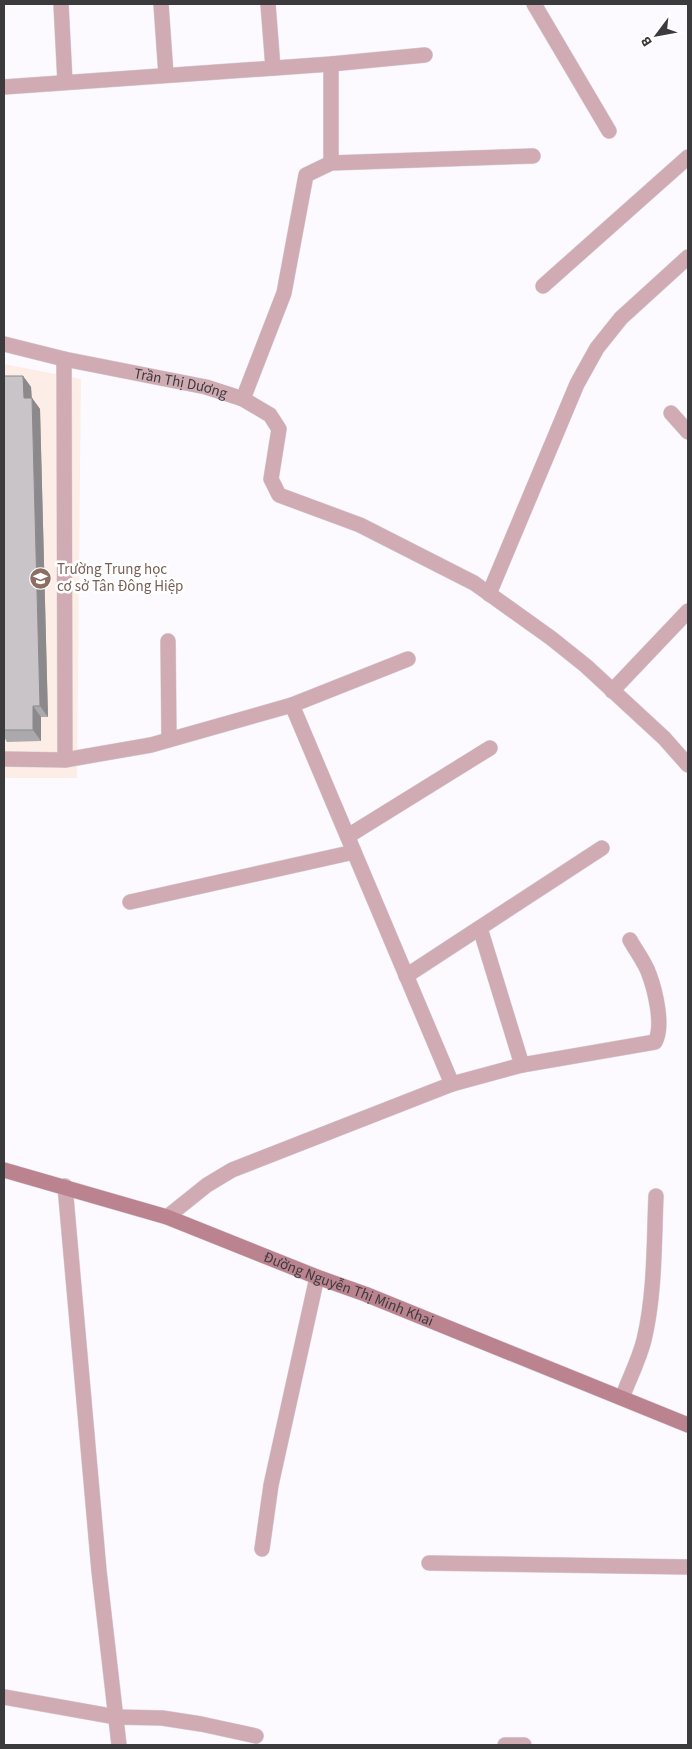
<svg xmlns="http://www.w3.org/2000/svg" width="692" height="1749" viewBox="0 0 692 1749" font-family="'Source Sans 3',sans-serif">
  <rect width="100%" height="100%" fill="#fcfaff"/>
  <polygon fill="#fceee7" points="4,364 81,379 77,778 4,778"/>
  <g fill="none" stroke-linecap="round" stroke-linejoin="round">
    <defs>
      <g id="lane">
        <polyline points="671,413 688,432"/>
        <polyline points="168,641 169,739"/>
        <polyline points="429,1563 688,1567"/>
      </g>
      <g id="street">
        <polyline points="61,4 65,82"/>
        <polyline points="161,4 166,75"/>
        <polyline points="268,4 273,68"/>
        <polyline points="534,4 609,131"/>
        <polyline points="4,87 331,64 425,55"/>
        <polyline points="331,163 533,156"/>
        <polyline points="543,286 688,157"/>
        <path id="s1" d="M 4,344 L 64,359 L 206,387 L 243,399 L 270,415 L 279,429 L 271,479 L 279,495 L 360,525 L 474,583 L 551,638 L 586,666 L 664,738 L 688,765"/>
        <polyline points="64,359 65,760"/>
        <polyline points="243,399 284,293 306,175 331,163 331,64"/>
        <polyline points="489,594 577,384 597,348 621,318 688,257"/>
        <polyline points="612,691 688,611"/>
        <polyline points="292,705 452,1084"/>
        <polyline points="4,759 65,760 151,745 292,705 408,659"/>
        <polyline points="348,836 490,748"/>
        <polyline points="130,902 354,852"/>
        <polyline points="480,928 522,1065"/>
        <polyline points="406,976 602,848"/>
        <polyline points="65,1186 99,1571 119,1745"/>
        <path d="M 167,1217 L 207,1185 L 232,1170 L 452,1084 L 522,1065 L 655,1042 C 664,1026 655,990 649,974 C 645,962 636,951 630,940"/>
        <path d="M 622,1398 C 629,1379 639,1360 644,1340 C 655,1294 654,1243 656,1196"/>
        <polyline points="262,1549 271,1485 317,1277"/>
        <polyline points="4,1697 116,1717 162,1718 201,1724 256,1736"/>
        <polyline points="505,1745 524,1745"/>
      </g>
      <g id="secondary">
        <path id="s2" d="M 4,1170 L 167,1217 L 317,1277 L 365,1294 L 688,1425"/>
      </g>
    </defs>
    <use href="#lane" stroke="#d9d8dc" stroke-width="16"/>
    <use href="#street" stroke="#d9d8dc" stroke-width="16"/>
    <use href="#secondary" stroke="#d9d8dc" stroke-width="16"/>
    <use href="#lane" stroke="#d1abb3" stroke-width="15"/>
    <use href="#street" stroke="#d1abb3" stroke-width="15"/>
    <use href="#secondary" stroke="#bb8390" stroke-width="15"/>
  </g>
  <polygon fill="#aca9ac" points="4,376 23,376 31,387 32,398 40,409 48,717 41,717 41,741 7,742 4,737"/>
  <g fill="#8c898c">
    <polygon points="23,376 31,387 32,409 24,398"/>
    <polygon points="32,398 40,409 48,717 40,706"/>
    <polygon points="33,706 41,717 41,741 33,730"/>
  </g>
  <polygon fill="#c8c4c8" stroke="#8c898c" points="4,376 23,376 24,398 32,398 40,706 33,706 33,730 4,730"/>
  <defs>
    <symbol id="school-disc" viewBox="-11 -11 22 22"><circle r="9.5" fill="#8d6e63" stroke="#fff"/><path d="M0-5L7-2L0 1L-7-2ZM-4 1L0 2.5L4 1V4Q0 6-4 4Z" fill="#fff"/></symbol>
  </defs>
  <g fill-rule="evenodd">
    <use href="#school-disc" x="28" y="566" width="25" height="25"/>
  </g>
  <g text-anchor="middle" stroke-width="5" stroke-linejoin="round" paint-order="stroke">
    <g font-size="15" fill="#3b3b3d" stroke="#fff">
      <text dy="5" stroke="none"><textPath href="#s1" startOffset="181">Trần Thị Dương</textPath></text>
      <text dy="5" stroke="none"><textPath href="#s2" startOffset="365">Đường Nguyễn Thị Minh Khai</textPath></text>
    </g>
    <g font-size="15" fill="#785e54" stroke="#fff" text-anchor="start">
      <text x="57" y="574">Trường Trung học<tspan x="57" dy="17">cơ sở Tân Đông Hiệp</tspan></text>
    </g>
  </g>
  <rect width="692" height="1749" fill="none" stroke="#3b3b3d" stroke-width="10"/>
  <g transform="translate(657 35) rotate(238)" stroke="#ffffff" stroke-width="4" paint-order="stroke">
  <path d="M0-4L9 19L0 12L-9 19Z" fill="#3b3b3d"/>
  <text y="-8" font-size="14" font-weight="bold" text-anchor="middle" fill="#3b3b3d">B</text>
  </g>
</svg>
